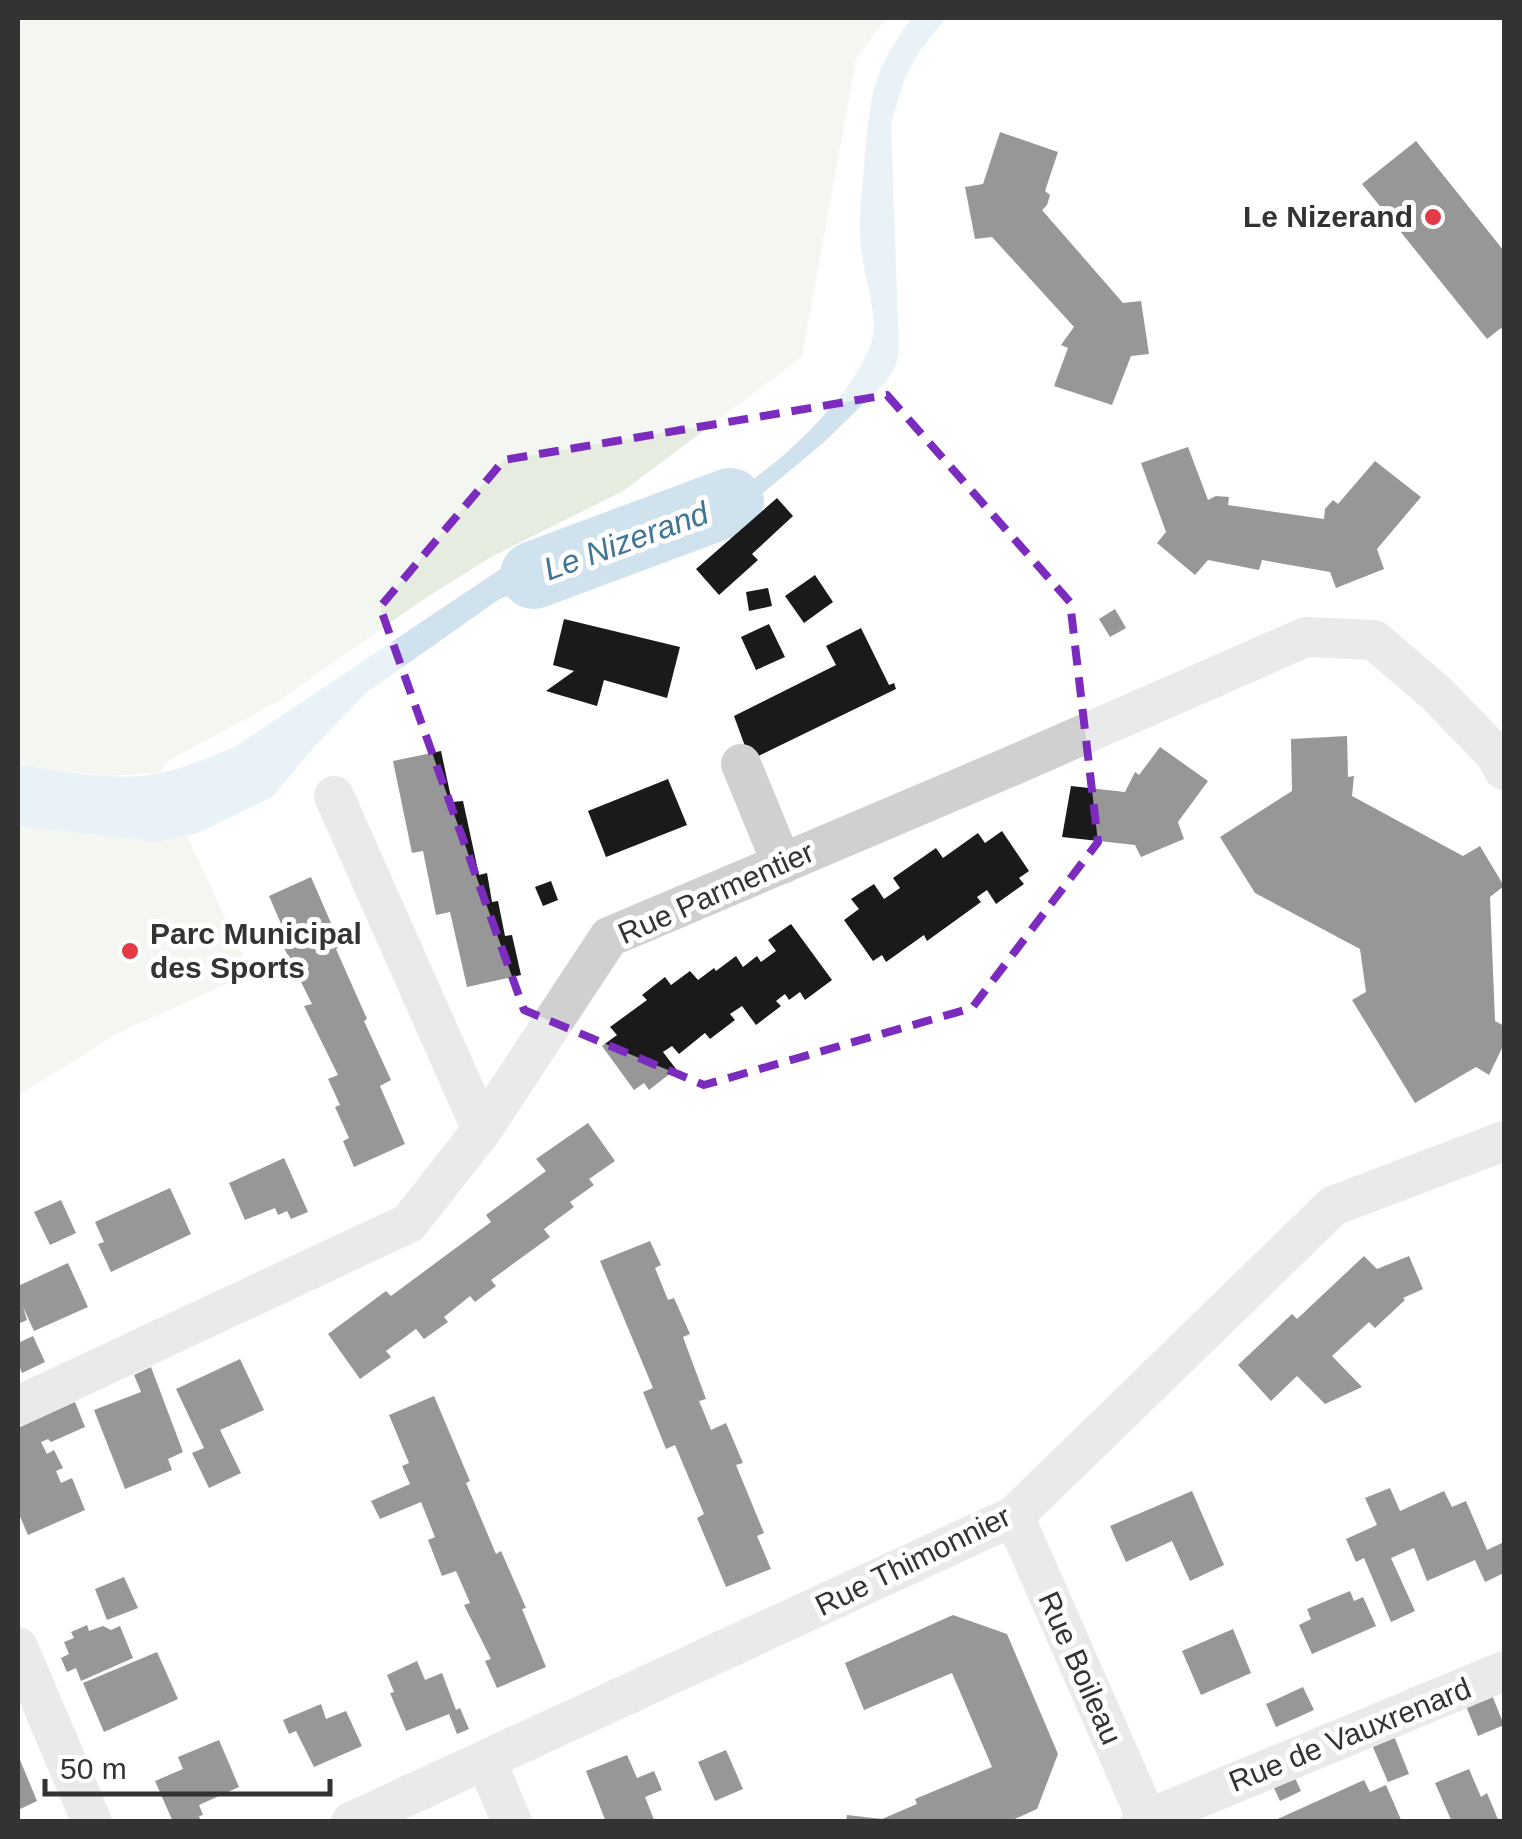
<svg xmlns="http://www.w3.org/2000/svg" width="1522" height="1839" viewBox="0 0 1522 1839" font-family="Helvetica,sans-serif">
  <rect width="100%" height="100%" fill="#fff"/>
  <g fill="#e6ecdf">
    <polygon points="18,18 886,18 856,59 802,357 623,491 491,557 421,601 277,702 166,762 160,773 105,776 18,765"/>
    <polygon points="18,826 159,842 187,836 251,973 116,1034 18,1096"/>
  </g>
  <g fill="#cfe2ee">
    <path d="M 912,18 L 946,18 L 921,49 L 905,77 L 891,124 L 899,350 L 896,366 L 885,383 L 822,444 L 757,498 L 650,550 L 639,517 C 669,510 705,503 734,490 C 777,471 875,375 874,326 C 873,296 861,266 860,235 C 859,213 862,189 864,167 C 870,99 870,74 912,18 Z"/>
    <path d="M 616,525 L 629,558 L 616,564 L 531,586 L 498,600 L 366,693 L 314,747 L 272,797 L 198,833 L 159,842 L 18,826 L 18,765 C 64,770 114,783 161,773 C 186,767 212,757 236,746 L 520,556 L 563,539 Z"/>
  </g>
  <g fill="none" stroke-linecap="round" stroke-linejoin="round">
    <polyline stroke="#cfe2ee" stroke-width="68" points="534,575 730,502"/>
  </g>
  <g fill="#1a1a1a">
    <polygon points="1000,132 1058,152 1045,191 1050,195 1047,205 1042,210 1123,303 1141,301 1149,354 1131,356 1112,405 1054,386 1068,348 1061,345 1074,327 992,237 975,239 965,187 983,184"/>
    <polygon points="1416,141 1504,251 1504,332 1501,328 1487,339 1362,184"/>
    <polygon points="1188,447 1208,500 1216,496 1229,497 1228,505 1324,519 1325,509 1333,500 1338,504 1375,461 1421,497 1377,549 1384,569 1336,588 1330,572 1262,560 1259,570 1208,560 1195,575 1157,543 1166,532 1141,463"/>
    <polygon points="777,498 793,516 752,554 758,560 719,595 696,569"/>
    <polygon points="815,575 833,602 804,623 785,596"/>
    <polygon points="768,588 772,606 749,611 746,592"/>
    <polygon points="1115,609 1126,628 1110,637 1099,619"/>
    <polygon points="564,619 680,647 667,698 604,680 597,706 546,691 574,671 553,665"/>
    <polygon points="769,624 785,657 756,670 741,637"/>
    <polygon points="861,628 889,685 894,683 896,689 750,760 734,716 836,665 826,646"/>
    <polygon points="1347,736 1348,777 1354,776 1352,796 1463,856 1480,846 1504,886 1490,897 1495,1021 1504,1026 1504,1044 1489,1075 1476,1067 1415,1103 1352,1000 1366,992 1360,949 1255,893 1220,837 1292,791 1291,739"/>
    <polygon points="1160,747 1208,781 1178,822 1184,839 1141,857 1135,845 1062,837 1071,786 1125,792 1135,772 1139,775"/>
    <polygon points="441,751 452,802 463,801 479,875 487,873 492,902 498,901 505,936 512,935 521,975 467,987 450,912 436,915 423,851 412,853 393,761"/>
    <polygon points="668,779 687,825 606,857 588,811"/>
    <polygon points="1002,831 1029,871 1019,878 1024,884 996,904 987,890 977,897 981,902 927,941 924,935 886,962 882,955 873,961 844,920 859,909 851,899 874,884 884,899 900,888 893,878 936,848 943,858 978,833 985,843"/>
    <polygon points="311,877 341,946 336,949 367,1019 364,1021 391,1080 380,1086 405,1144 354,1167 343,1141 349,1138 335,1107 340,1105 328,1079 338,1075 304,1006 312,1004 278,936 285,933 269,896"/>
    <polygon points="551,881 558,900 543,906 535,887"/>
    <polygon points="791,924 832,980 805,1000 800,992 789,1000 785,994 776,1001 781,1006 756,1025 742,1006 730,1014 735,1020 710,1039 705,1033 679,1054 672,1046 663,1052 676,1069 649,1090 644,1083 634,1090 602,1046 617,1035 610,1027 647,1000 642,995 665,977 671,985 690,971 698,980 714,968 716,971 736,956 743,967 757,956 761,962 776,951 768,940"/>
    <polygon points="588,1123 615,1161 589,1179 594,1185 570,1202 574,1207 544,1229 550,1237 491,1280 496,1286 475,1302 470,1296 444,1317 448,1322 424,1339 416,1329 386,1351 391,1357 360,1379 328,1334 386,1291 391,1296 491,1222 486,1215 546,1171 536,1159"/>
    <polygon points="284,1158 308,1212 291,1219 287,1211 278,1215 275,1208 245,1220 229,1183"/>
    <polygon points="170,1188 191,1234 111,1272 98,1244 104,1242 95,1222"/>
    <polygon points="61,1200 76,1233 50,1245 34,1212"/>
    <polygon points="650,1241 661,1265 655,1268 668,1300 674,1298 690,1334 683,1337 706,1399 699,1401 711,1430 726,1423 743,1463 736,1465 764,1533 757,1536 771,1569 726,1587 697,1518 704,1514 675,1445 666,1449 643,1392 653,1388 600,1261"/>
    <polygon points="1364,1256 1377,1269 1409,1256 1423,1289 1403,1298 1405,1300 1375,1328 1369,1322 1332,1356 1362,1387 1325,1404 1297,1376 1271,1401 1238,1365 1292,1314 1297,1319"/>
    <polygon points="68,1263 88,1307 34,1331 23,1307 27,1320 18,1324 18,1286"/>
    <polygon points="33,1336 45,1362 22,1373 18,1363 18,1343"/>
    <polygon points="240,1359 264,1410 220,1430 241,1473 209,1488 192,1453 204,1448 176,1389"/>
    <polygon points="151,1367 183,1452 168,1459 172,1470 125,1489 94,1410 141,1392 134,1375"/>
    <polygon points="434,1396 470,1481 466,1483 496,1554 501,1551 526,1608 522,1609 546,1667 497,1688 485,1661 491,1659 464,1605 470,1603 456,1571 442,1576 428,1540 435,1537 421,1502 380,1519 371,1501 410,1484 402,1466 409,1463 389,1415"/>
    <polygon points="75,1402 85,1427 51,1442 48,1439 41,1442 47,1454 54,1450 63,1468 56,1471 61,1483 72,1478 85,1510 28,1535 18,1512 18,1428"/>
    <polygon points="1390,1488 1400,1511 1444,1491 1452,1507 1466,1501 1487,1550 1504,1542 1504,1573 1485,1582 1475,1560 1427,1581 1414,1548 1391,1558 1415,1611 1391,1622 1364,1558 1356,1562 1346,1539 1377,1525 1365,1498"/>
    <polygon points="1192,1491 1224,1565 1190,1581 1172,1541 1126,1562 1110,1526"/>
    <polygon points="124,1577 138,1608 107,1620 95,1589"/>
    <polygon points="1350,1591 1354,1601 1363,1597 1376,1626 1312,1654 1299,1625 1311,1619 1307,1609"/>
    <polygon points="953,1615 1007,1634 1058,1754 1037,1809 1008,1822 846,1822 847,1815 882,1819 917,1804 915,1799 992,1767 952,1673 864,1710 845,1663"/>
    <polygon points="87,1625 89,1631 103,1626 111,1630 120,1626 133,1658 81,1681 76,1668 67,1672 61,1658 69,1654 64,1642 74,1638 71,1632"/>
    <polygon points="1233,1629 1251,1673 1201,1695 1182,1651"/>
    <polygon points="157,1652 178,1699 104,1732 83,1683"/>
    <polygon points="417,1661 425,1680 442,1673 456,1710 460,1708 469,1729 457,1734 449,1714 406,1731 390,1693 394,1692 387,1675"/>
    <polygon points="1303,1687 1314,1710 1276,1727 1266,1704"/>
    <polygon points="1492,1695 1504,1725 1478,1736 1466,1706"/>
    <polygon points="321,1704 326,1719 346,1711 362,1746 314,1767 296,1731 289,1734 283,1720"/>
    <polygon points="1394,1736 1409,1774 1388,1782 1372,1745"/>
    <polygon points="219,1740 239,1787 199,1805 203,1815 199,1816 201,1822 173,1822 155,1781 183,1769 178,1757"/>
    <polygon points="726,1750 743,1789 715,1801 698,1762"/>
    <polygon points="18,1755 37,1801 18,1810"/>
    <polygon points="627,1755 637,1778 654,1771 662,1790 645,1797 655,1822 606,1822 586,1771"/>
    <polygon points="1469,1769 1481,1797 1487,1793 1499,1822 1452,1822 1435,1783"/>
    <polygon points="1295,1778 1301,1791 1280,1801 1274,1788"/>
    <polygon points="1364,1780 1370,1792 1386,1785 1402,1822 1271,1822"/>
  </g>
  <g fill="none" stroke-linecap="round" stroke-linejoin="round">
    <g stroke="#d0d0d0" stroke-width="40">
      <polyline points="741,764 782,864"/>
      <polyline points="334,796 482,1130"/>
      <polyline points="18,1406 409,1223 482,1130 609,937 1014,765 1306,637 1374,640 1436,693 1495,754 1504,770"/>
      <polyline points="1014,1516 1147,1819"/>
      <polyline points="18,1647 92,1822"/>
      <polyline points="486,1761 512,1822"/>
      <polyline points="351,1822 1014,1516 1333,1206 1504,1141"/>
      <polyline points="1141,1822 1504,1671"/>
    </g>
  </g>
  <path d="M0 0H1522V1839H0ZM 887,395 L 1070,602 L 1098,842 L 972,1008 L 704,1085 L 524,1010 L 380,607 L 504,460 Z" fill="#fff" fill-opacity=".55" fill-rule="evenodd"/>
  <path fill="none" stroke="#7b2cbf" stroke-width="8" stroke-dasharray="20 12" stroke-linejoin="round" d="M 887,395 L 1070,602 L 1098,842 L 972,1008 L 704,1085 L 524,1010 L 380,607 L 504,460 Z"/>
  <g fill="#e63946" stroke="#fff" stroke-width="4">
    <circle cx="1433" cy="217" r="10"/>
    <circle cx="130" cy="951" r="10"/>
  </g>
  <g text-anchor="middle" stroke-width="10" stroke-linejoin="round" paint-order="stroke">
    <g font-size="30" font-weight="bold" fill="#333" stroke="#fff" text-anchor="end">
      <text x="1413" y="227">Le Nizerand</text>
      <text x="150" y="944" text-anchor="start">Parc Municipal<tspan x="150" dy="34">des Sports</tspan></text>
    </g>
    <g font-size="30" fill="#333" stroke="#fff">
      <text transform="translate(716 893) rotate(-24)" y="10">Rue Parmentier</text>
      <text transform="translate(913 1561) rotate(-26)" y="10">Rue Thimonnier</text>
      <text transform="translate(1080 1668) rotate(66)" y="10">Rue Boileau</text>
      <text transform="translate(1350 1735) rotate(-22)" y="10">Rue de Vauxrenard</text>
    </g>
    <g font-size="32" font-style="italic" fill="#3f7597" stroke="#fff">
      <text transform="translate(626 541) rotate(-20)" y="11">Le Nizerand</text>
    </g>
  </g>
  <rect width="1522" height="1839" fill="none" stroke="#333333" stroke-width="40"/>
  <path d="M45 1779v15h285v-15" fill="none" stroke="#333333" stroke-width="5"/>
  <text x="60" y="1779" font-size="30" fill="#333333" stroke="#ffffff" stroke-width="8" paint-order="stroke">50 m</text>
</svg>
